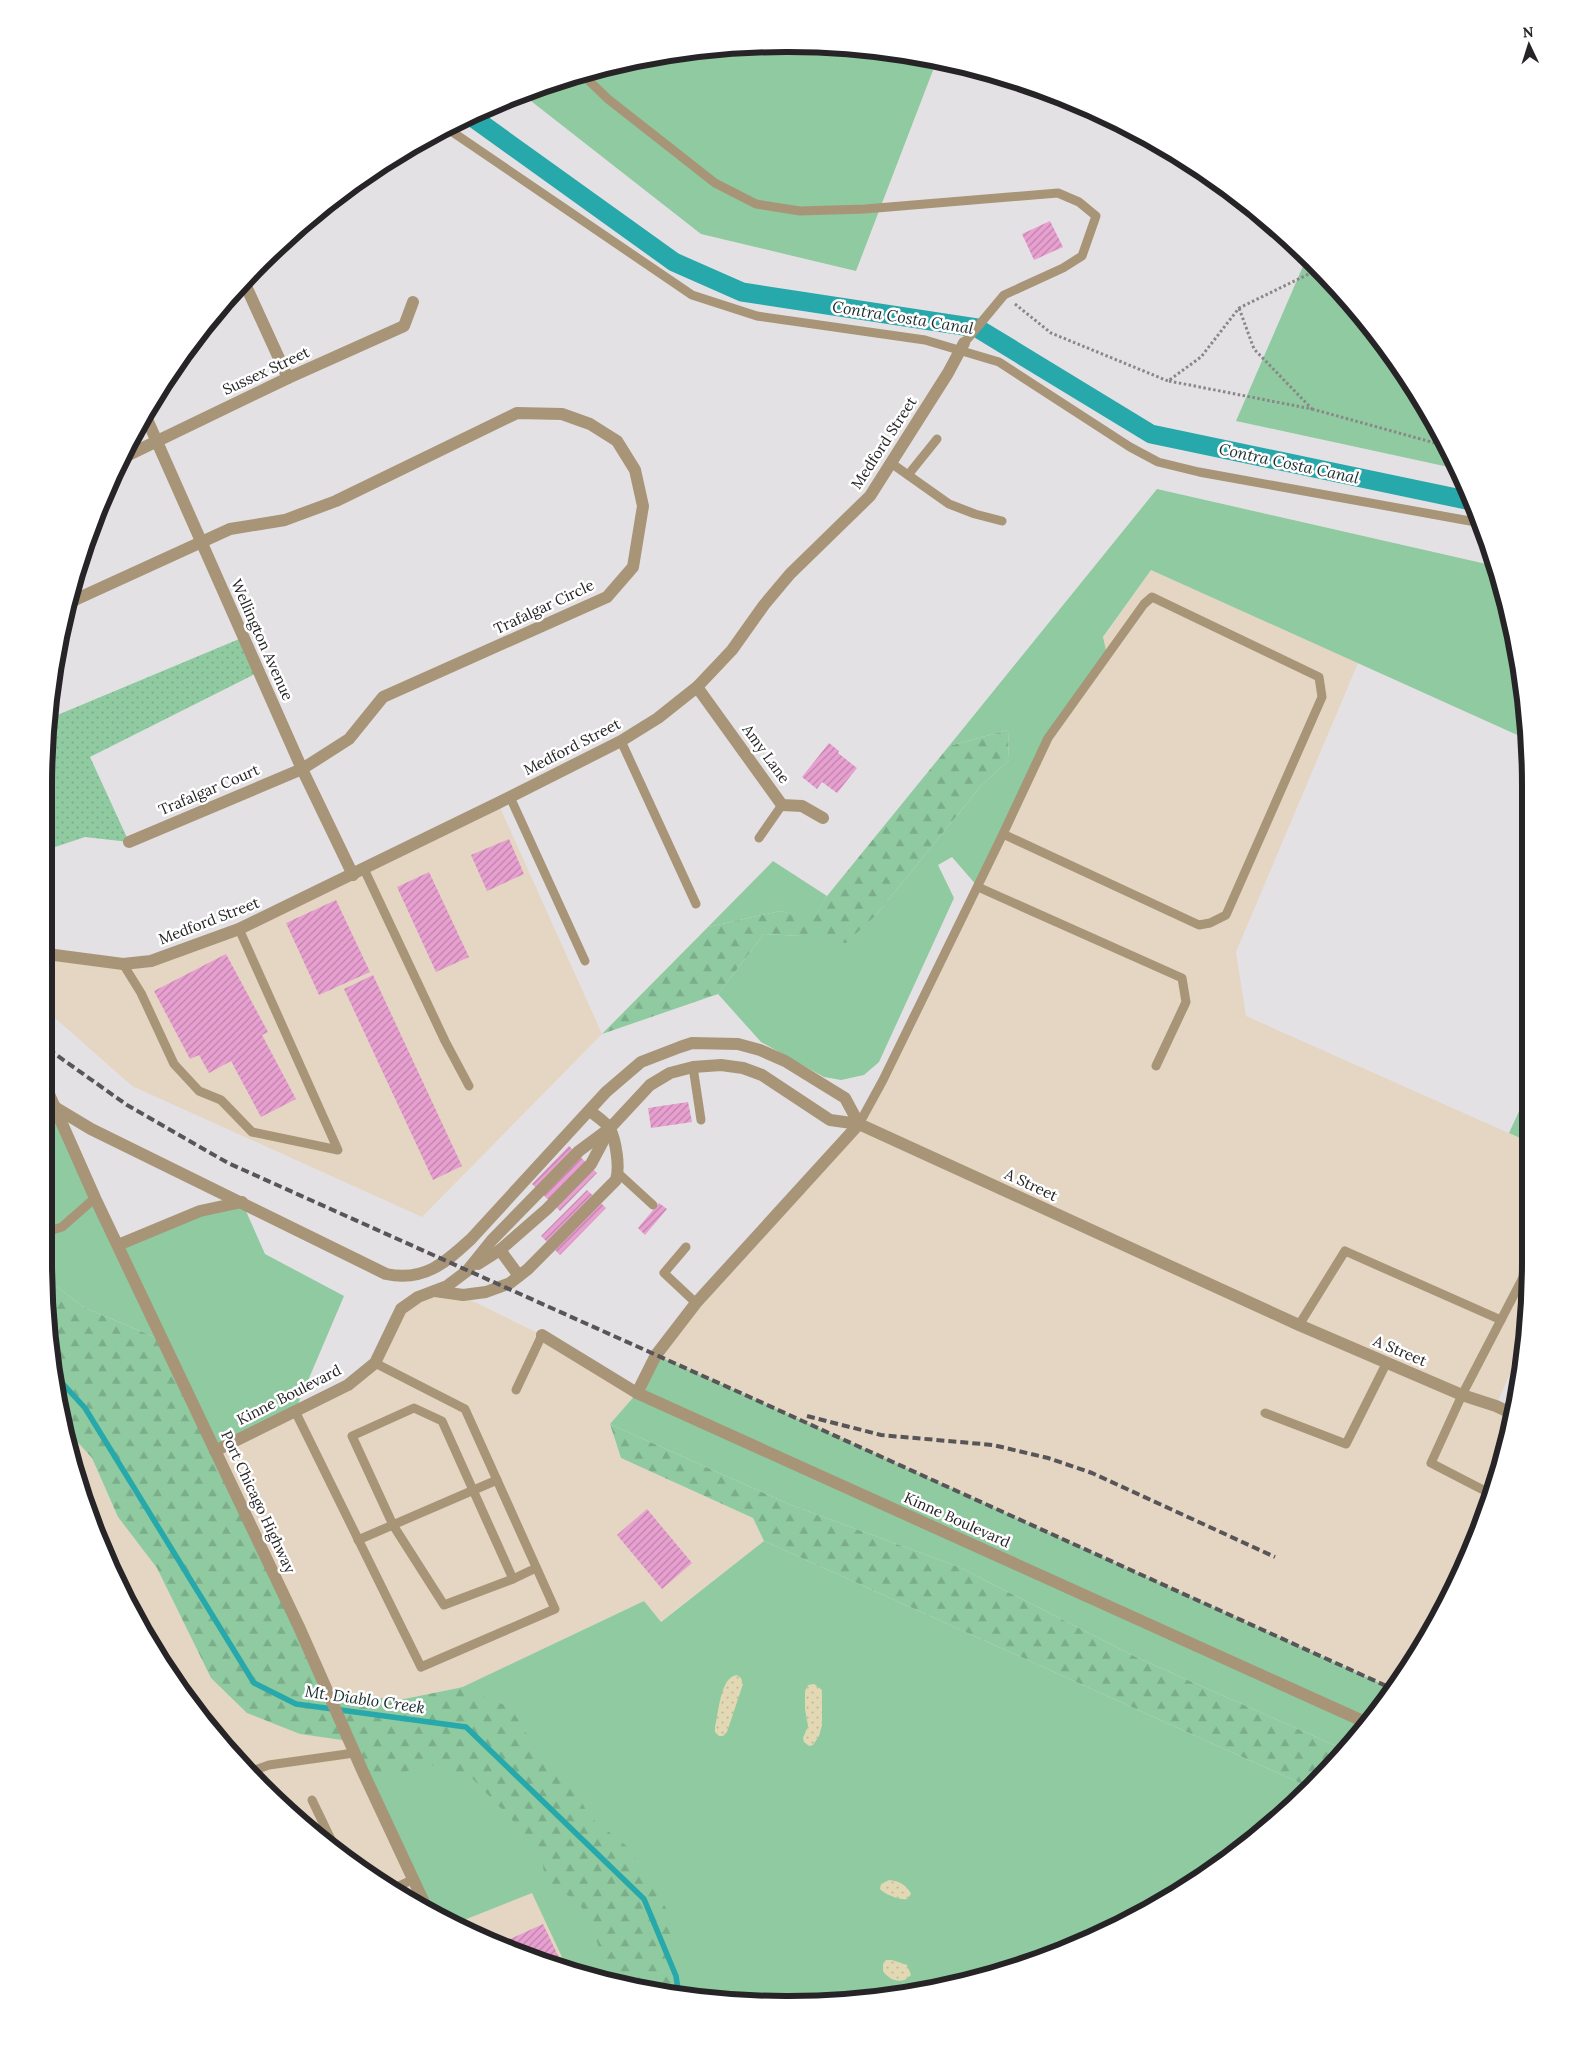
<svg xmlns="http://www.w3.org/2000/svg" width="1574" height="2048" viewBox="0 0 1574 2048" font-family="Lora,serif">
  <defs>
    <pattern id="forest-firs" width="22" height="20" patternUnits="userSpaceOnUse" patternTransform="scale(1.25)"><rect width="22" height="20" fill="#8fcaa0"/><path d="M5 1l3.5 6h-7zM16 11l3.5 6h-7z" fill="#7bad8a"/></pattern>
    <pattern id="sand-dots" width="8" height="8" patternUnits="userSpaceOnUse" patternTransform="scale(1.25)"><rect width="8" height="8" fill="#e2d9b4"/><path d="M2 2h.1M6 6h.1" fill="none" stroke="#c2ba9b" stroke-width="1.8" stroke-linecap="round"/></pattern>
    <pattern id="park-dots" width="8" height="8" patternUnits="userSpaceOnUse" patternTransform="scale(1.25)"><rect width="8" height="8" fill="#8fcaa0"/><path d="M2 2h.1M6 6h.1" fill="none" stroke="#7bad8a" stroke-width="1.8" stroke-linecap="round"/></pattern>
    <pattern id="building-hatch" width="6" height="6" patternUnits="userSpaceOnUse" patternTransform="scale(1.25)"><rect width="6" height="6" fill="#e8a0d1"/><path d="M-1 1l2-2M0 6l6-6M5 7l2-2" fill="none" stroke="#bc82a9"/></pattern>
  </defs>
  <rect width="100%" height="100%" fill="#e4e1e4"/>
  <g fill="#e4d6c3">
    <polygon points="1151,570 1358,663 1236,952 1246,1016 1529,1142 1530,1261 1525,1338 1496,1406 1513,1414 1505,1454 1474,1545 1405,1674 1393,1689 656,1355 859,1124 1103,638"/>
    <polygon points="498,803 602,1034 422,1217 132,1086 47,1011 47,954 123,964 239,929"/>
    <polygon points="452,1291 542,1335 637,1393 610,1424 621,1458 753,1518 764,1541 660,1622 644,1601 463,1687 399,1700 327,1692 215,1451 375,1363 401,1309"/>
    <polygon points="64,1427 92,1458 118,1517 157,1568 211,1678 300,1734 349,1741 428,1911 416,1905 335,1851 262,1787 198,1714 143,1633 100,1546 69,1454"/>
    <polygon points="532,1892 568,1970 503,1948 454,1924"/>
  </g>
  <g fill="#8fcaa0">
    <polygon points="787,44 932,58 965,68 935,65 856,271 701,234 522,94 642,58"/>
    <polygon points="1307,257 1313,262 1405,374 1458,469 1236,421"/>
    <polygon points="1157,489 1495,566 1524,690 1524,738 1151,570 1103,637 1107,655 1048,738 978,887 952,857 938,865 954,898 879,1062 864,1075 841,1080 824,1077 761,1042 718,994 764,934 801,936 876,915 980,787 1009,760 1008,730 949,746"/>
    <polygon points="773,861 827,896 814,920 780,911 708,927"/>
    <polygon points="1528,1092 1529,1142 1509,1133"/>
    <polygon points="48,1097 118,1245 242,1202 265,1254 344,1296 295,1411 215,1451 162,1340 83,1307 50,1281"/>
    <polygon points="656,1355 732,1389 1393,1689 1343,1749 1136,1657 959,1567 791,1505 610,1424 637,1393"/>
    <polygon points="764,1541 1311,1788 1200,1879 1072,1948 980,1979 884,1998 787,2004 690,1998 595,1979 568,1970 532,1893 454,1924 428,1911 349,1741 644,1601 661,1622"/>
  </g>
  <g fill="url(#forest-firs)">
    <polygon points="1008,730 1009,760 980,787 876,915 846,943 801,936 764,934 718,994 602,1034 708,927 780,911 814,919 827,896 949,746"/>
    <polygon points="50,1281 83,1307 162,1340 327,1692 399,1700 463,1687 511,1708 541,1758 568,1778 590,1817 629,1848 667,1910 679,1993 667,1993 623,1985 606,1972 593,1928 578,1901 546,1883 540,1849 470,1776 425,1763 395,1777 363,1772 349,1741 300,1734 247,1713 211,1678 157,1568 118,1517 92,1458 64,1427 50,1358"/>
    <polygon points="610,1424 791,1505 959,1567 1136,1657 1343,1749 1311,1788 764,1541 753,1518 621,1458"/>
  </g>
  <g fill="url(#sand-dots)">
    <path d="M 737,1675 L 741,1678 L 743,1684 L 727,1732 L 723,1736 L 719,1736 L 715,1732 L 715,1727 C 719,1712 720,1677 737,1675 Z"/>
    <polygon points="814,1684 822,1690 822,1725 819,1736 813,1745 809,1746 804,1742 803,1738 808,1726 805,1709 805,1691 808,1685"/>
    <path d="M 889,1880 C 899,1881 907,1885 911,1894 L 907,1899 C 901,1901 884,1894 880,1889 L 881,1884 Z"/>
    <path d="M 886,1960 L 892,1960 L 907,1965 L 911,1975 C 902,1985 890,1981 883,1971 L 883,1964 Z"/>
  </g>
  <polygon fill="url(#park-dots)" points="244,637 259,672 90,757 129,842 85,837 46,850 45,739 50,707 55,716"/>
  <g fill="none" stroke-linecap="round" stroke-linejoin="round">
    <polyline stroke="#27a8ab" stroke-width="5.5" points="53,1373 85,1408 254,1683 296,1704 466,1727 644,1899 676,1976 679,1996"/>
    <polyline stroke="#27a8ab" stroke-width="19" points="472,117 674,262 742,292 977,328 1151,434 1471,501"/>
  </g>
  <g fill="url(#building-hatch)">
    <polygon points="1050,221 1063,247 1034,260 1022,234"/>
    <polygon points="829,743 839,751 838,753 857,768 837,793 822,782 817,789 802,777"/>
    <polygon points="509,839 524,874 487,891 471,855"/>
    <polygon points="429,872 469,957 436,972 397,887"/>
    <polygon points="336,900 370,972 319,995 286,923"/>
    <polygon points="226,954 268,1032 262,1035 296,1099 261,1117 231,1061 209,1073 199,1055 190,1059 154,991"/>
    <polygon points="373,975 462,1166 433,1180 344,989"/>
    <polygon points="688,1102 692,1122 651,1128 648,1108"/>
    <polygon points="569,1146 597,1173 560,1211 532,1184"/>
    <polygon points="587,1190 606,1208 560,1255 541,1236"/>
    <polygon points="659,1203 667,1209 645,1235 638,1228"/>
    <polygon points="647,1509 692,1563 662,1589 617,1535"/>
    <polygon points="543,1924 564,1968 497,1945"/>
  </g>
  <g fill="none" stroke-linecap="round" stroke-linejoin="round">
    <g stroke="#898789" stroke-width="3" stroke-dasharray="2.5 2.5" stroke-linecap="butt">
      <polyline points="1015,304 1051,333 1168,381 1201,357 1239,308 1319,269"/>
      <polyline points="1169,381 1312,409 1254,349 1239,308"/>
      <polyline points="1312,409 1446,446"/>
    </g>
    <g stroke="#a89578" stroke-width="9">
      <polyline points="584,76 608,99 715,183 756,204 800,211 865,209 1058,193 1079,202 1096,216 1082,256 1063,268 1004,295 964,343"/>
      <polyline points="448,129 692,295 757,316 925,340 999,362 1130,447 1158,462 1199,472 1481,523"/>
      <polyline points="891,463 949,504 975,514 1002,521"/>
      <polyline points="908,475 937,439"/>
      <polyline points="621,741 696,904"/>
      <polyline points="510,797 585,961"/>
      <polyline points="759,838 782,805"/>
      <polyline points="364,869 445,1041 469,1086"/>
      <polyline points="978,887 1182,978 1186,1002 1156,1066"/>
      <polyline points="123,964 141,993 174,1064 199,1091 221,1100 252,1132 338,1150 239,929"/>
      <polyline points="693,1067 701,1120"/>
      <polyline points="859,1124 883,1080 1003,834 1199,925 1210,923 1226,915 1322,697 1319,677 1152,597 1144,604 1048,738 1003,834"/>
      <polyline points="618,1173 653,1205"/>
      <polyline points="49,1231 62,1227 95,1198"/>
      <polyline points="686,1247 664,1273 696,1303"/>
      <polyline points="1299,1325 1345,1251 1501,1320"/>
      <polyline points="516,1390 542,1335"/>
      <polygon points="414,1408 442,1421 513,1579 444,1605 393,1525 352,1436"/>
      <polyline points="295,1411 421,1667 555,1609 465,1409 375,1363"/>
      <polyline points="1265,1413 1346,1444 1386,1364"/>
      <polyline points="1491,1494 1431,1463 1462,1395 1530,1264"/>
      <polyline points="95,1529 101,1536 98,1538"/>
      <polyline points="358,1540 497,1480"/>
      <polyline points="513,1579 536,1568"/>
      <polyline points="249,1772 269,1765 354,1753"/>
      <polyline points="312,1800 337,1852"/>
      <polyline points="392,1889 414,1879"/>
    </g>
    <g stroke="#a89578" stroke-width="12">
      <polyline points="245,284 288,378"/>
      <polyline points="146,417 302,769 353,875"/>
      <polyline points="120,459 288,378 404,326 413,302"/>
      <polyline points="68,603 230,529 285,520 336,501 517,413 562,414 590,424 617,441 635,470 643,506 633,567 607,597 383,697 349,739 302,769 129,842"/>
      <polyline points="697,687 782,805 802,806 823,818"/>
      <polyline points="47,954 123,964 151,961 239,929 498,803 621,741 658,718 697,687 732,650 764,605 790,574 870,496 948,373 964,343"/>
      <path d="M 52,1103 L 56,1108 L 91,1129 L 386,1274 C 424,1282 445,1263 471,1239 L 606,1092 L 641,1062 L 680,1047 L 692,1043 L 738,1044 L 760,1050 L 785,1061 L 845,1098 L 859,1124"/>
      <polyline points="118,1245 200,1211 242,1202"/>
      <polyline points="500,1250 519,1276"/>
      <polyline points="478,1264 500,1250 547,1209 591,1164 608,1132"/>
      <path d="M 435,1291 L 463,1295 L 486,1292 L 510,1283 L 528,1269 L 616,1180 C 620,1167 616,1141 610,1129 C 607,1123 596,1116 590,1111"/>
      <polyline points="542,1335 637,1393 1365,1722"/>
      <polyline points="637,1393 656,1355 696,1303 859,1124 1299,1325 1462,1395 1496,1406 1513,1414"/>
      <polyline points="215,1451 348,1385 375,1363 401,1309 418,1297 447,1286 467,1271 492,1240 579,1151 610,1128 650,1085 670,1073 693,1067 721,1065 743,1068 762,1075 830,1120 859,1124"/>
    </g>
    <polyline stroke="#a89578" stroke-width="12" points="48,1092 95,1198 299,1627 363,1772 428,1911"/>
    <g stroke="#585558" stroke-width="4" stroke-dasharray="8 4" stroke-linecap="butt">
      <polyline points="48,1049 127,1105 228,1163 732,1389 1393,1689"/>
      <polyline points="807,1416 881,1435 993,1445 1048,1458 1092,1473 1275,1557"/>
    </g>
  </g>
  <g text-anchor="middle" stroke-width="5" stroke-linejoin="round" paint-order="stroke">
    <g font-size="15" fill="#262426" stroke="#fff">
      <text transform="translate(266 371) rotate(-25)" y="5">Sussex Street</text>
      <text transform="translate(884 443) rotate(-57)" y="5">Medford Street</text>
      <text transform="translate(544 607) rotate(-25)" y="5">Trafalgar Circle</text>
      <text transform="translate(262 640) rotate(66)" y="5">Wellington Avenue</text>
      <text transform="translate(572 747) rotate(-27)" y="5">Medford Street</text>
      <text transform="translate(766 754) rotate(54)" y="5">Amy Lane</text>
      <text transform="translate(209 790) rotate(-23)" y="5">Trafalgar Court</text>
      <text transform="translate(209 921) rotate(-21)" y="5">Medford Street</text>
      <text transform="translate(1031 1185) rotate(25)" y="5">A Street</text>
      <text transform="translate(1400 1351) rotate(23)" y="5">A Street</text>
      <text transform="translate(289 1395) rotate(-27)" y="5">Kinne Boulevard</text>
      <text transform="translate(258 1502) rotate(65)" y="5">Port Chicago Highway</text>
      <text transform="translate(957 1520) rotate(24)" y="5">Kinne Boulevard</text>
    </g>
    <g font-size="16" font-style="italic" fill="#192e2e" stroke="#fff">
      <text transform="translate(903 317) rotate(9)" y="6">Contra Costa Canal</text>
      <text transform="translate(1289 463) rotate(12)" y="6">Contra Costa Canal</text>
      <text transform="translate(365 1699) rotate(8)" y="6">Mt. Diablo Creek</text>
    </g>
  </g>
  <path d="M0 0H1574V2048H0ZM786 52H788A734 734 0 0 1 1522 786V1262A734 734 0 0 1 788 1996H786A734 734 0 0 1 52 1262V786A734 734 0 0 1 786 52Z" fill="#fff" fill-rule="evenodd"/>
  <path fill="none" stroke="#262426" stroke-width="6" d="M786 52H788A734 734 0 0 1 1522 786V1262A734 734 0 0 1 788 1996H786A734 734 0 0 1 52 1262V786A734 734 0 0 1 786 52Z"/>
  <g transform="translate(1529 45) rotate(356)" stroke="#ffffff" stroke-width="4" paint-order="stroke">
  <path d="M0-4L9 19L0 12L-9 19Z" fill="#262426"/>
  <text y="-8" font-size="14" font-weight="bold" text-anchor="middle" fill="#262426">N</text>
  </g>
</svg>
